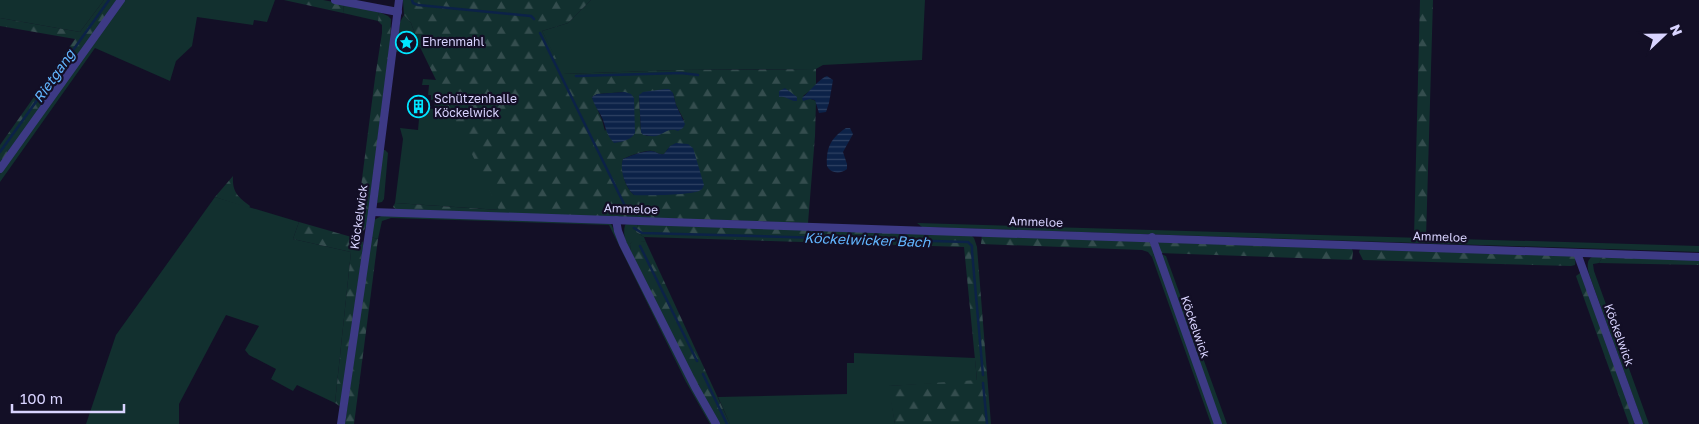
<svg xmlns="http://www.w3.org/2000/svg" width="1699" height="424" viewBox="0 0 1699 424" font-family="'Golos Text',sans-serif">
  <defs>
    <pattern id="forest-firs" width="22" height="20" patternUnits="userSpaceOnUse" patternTransform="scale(1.25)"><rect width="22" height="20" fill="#12302f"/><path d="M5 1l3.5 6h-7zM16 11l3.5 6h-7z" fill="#344d4e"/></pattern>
    <pattern id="water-rules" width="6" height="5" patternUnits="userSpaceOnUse" patternTransform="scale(1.25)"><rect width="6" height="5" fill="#0c2248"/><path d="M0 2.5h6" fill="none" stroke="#2f4163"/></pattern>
  </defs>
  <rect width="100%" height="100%" fill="#130f26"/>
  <g fill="#12302f">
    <polygon points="0,0 104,0 80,32 0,18"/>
    <polygon points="124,0 275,0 267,22 254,20 253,25 197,17 192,46 176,61 170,81 95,48 0,182 0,174"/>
    <polygon points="591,0 925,0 922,60 823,65 816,69 810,69 679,70 563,74 542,31 568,23"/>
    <polygon points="344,4 379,12 378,21 343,13"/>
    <polygon points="404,15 411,23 420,47 396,52 400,22"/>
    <polygon points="423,79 437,80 500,210 395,203 403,139 400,128 418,130 420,108 434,109 435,101 431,100 431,95 428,95 429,85 422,85"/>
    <polygon points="383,150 385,150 388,153 384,199 382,202 377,203"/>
    <polygon points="215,197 299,222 293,239 351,252 335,403 297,385 293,391 271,379 276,369 249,355 245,350 259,326 226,315 179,404 179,424 86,424 116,335"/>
    <polygon points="385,214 610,222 691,383 714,424 710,424 686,382 609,225 391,218 382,221 378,239 370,237 374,220"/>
    <path d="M 628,223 L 638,223 L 636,232 L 644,237 L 646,242 L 634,241 L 630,244 L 631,256 C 627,245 622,236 625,225 Z"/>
    <polygon points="917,223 1699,246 1699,252 922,227"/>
    <polygon points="1155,252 1217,424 1211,424 1152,257"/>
    <polygon points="1159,253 1166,256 1227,424 1221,424"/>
    <path d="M 1605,253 L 1599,263 L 1593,264 L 1594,271 L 1649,424 L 1643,424 L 1589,274 C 1585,258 1590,256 1605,253 Z"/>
    <polygon points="854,353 975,358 977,381 889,386 895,424 730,424 718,397 847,394 847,363 854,363"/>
  </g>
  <g fill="url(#forest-firs)" fill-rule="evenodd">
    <polygon points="104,0 119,0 0,167 0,145 75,39 0,26 0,18 80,32"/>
    <polygon points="284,0 323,0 344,4 343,13"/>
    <path d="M 403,0 L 591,0 L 568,23 L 542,31 L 564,74 L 679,70 L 816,69 L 816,86 L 803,96 L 816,101 L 815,136 L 808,223 L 397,210 L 393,207 L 395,203 L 499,210 L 420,47 L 411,23 L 404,15 ZM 625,92 L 605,131 L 602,120 L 592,97 L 597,94 ZM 673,93 L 676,105 L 684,120 L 672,129 L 647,136 L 643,134 L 641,132 L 639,95 ZM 670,146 L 686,193 L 634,195 C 624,186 621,171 623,159 C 628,156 647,149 652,151 C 657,152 659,155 664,154 Z"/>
    <polygon points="1420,0 1433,0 1426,238 1414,238"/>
    <polygon points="379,12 388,16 391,19 390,44 367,224 364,230 360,233 355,233 375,78 382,33 382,25 378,21"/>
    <path d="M 233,176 C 232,192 238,197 250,206 L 249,208 L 215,197 Z"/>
    <polygon points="299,222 355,238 363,242 363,247 341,407 335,403 351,252 293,239"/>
    <polygon points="638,223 969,233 974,238 977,247 991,424 895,424 888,386 977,380 964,247 644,237 636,232"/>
    <polygon points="982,233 1147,240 1151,243 1155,252 1152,257 1148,252 1142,250 981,244"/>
    <polygon points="370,237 378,239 354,424 345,424"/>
    <polygon points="634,240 646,242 730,424 719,424 697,387 631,256 630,244"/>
    <polygon points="1161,240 1351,246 1353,252 1352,260 1159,253 1158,243"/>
    <polygon points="1361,246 1576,255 1575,265 1571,266 1363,260 1359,252"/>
    <polygon points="1605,253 1699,256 1699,265 1599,263"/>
    <polygon points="1583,271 1638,420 1633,424 1629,424 1576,276"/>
  </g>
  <g fill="url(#water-rules)">
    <path d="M 827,76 L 833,80 L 829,103 L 826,112 L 819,113 L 815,100 L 810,99 L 803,101 L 802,98 C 809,92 820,78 827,76 Z"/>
    <path d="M 785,88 L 797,97 L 797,101 C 791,102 786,95 779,97 L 779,91 Z"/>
    <path d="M 665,89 L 669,89 L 673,93 L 676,105 L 685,124 L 683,128 L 678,131 C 668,127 665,134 656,136 C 652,137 647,135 643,135 L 641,132 L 639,95 L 643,92 Z"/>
    <path d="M 625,92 L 631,94 L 634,98 L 635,133 C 631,140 622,142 614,143 C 607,136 606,129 603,120 C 600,112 594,106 592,97 L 597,94 Z"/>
    <path d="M 846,128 L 850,128 L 853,134 L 843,152 L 847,164 L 847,169 C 841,174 831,174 827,166 C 826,147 831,138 846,128 Z"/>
    <path d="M 676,143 L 688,144 L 693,148 L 704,185 C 702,189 703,189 699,191 C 690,195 645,196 634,195 C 626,188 619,170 623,159 C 629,156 646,150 652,151 C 658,152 658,155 664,154 L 670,146 Z"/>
  </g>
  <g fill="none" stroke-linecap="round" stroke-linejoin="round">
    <g stroke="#0c2248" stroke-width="2.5">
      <polyline points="412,0 413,3 418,5 531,16 534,19"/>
      <polyline points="540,33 627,210"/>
      <polyline points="576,76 681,73 698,75"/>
      <polyline points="0,152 109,0"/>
      <polyline points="634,228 642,233 968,242 972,246 972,251 983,375"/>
      <polyline points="640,246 697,361"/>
      <polyline points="703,374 727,424"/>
      <polyline points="983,383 987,424"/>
    </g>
    <g stroke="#3d3a85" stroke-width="8">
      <polyline points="335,0 398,12"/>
      <polyline points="0,169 121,0"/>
      <polyline points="372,212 1699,257"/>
      <polyline points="616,220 618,231 623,244 695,387 716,424"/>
      <polyline points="1152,237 1218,424"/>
      <polyline points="1577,253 1639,424"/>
      <polyline points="341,424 372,212 399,0"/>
    </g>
  </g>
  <defs>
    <symbol id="sight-ring" viewBox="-11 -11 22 22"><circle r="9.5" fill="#130f26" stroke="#00e5ff" stroke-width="1.5"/><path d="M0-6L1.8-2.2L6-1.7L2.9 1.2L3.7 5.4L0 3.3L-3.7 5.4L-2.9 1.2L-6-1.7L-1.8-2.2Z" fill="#00e5ff"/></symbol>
    <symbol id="building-ring" viewBox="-11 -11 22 22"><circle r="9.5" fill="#130f26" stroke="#00e5ff" stroke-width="1.5"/><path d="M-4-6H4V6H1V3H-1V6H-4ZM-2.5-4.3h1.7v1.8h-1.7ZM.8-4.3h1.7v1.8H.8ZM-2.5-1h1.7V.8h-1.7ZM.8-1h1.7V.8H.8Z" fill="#00e5ff"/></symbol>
  </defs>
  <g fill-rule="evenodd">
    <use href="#sight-ring" x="394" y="30" width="25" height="25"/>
    <use href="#building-ring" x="406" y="94" width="25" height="25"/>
  </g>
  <g text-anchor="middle" stroke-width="4.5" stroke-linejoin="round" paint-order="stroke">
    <g font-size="12" fill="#d9d4ff" stroke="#130f26" text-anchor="start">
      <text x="422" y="46">Ehrenmahl</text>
      <text x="434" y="103">Schützenhalle<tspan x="434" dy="14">Köckelwick</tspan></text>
    </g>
    <g font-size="12" fill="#d9d4ff" stroke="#130f26">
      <text transform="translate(631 209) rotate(2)" y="4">Ammeloe</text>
      <text transform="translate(359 217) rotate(-82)" y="4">Köckelwick</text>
      <text transform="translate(1036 222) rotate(2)" y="4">Ammeloe</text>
      <text transform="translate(1440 237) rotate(2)" y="4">Ammeloe</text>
      <text transform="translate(1195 327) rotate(71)" y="4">Köckelwick</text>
      <text transform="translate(1619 335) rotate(70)" y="4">Köckelwick</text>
    </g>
    <g font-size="14" font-style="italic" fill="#62b6ff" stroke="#130f26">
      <text transform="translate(54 76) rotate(-55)" y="5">Rietgang</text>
      <text transform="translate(867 240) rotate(2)" y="5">Köckelwicker Bach</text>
    </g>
  </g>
  <g transform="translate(1664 35) rotate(68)" stroke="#130f26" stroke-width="4" paint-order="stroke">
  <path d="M0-4L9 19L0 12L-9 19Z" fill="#d9d4ff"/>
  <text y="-8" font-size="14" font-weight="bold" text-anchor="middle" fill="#d9d4ff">N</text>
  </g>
  <path d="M12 404v8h112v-8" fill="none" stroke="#d9d4ff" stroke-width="2.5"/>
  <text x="20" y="404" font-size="15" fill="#d9d4ff" stroke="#130f26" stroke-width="4" paint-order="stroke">100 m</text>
</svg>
